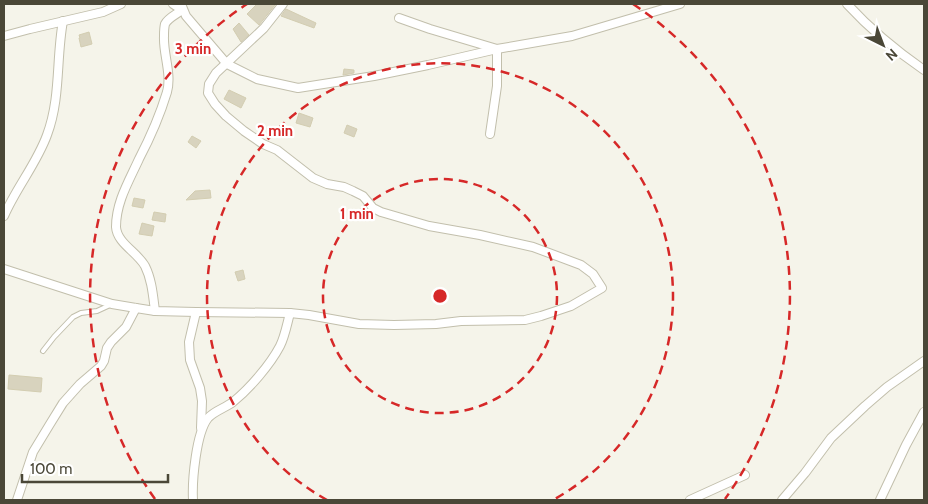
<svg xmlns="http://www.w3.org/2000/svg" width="928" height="504" viewBox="0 0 928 504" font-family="Cabin,sans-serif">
  <rect width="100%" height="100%" fill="#f5f4ea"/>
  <g fill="#d8d3be" stroke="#d3cdb1">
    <polygon points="257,4 274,4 275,5 259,25 247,14"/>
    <polygon points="286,9 316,23 314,28 281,16"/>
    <polygon points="239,23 249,35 241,42 233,29"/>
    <polygon points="89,32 92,44 81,47 79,38 80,38 79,35"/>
    <polygon points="344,69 354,70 354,73 343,75"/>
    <polygon points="229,90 246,98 241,108 224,99"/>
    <polygon points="299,113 313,118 310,127 296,123"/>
    <polygon points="347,125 357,129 354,137 344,133"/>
    <polygon points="192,136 201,141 196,148 188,142"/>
    <polygon points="210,190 211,198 186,200 195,191"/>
    <polygon points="134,198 145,200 143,208 132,206"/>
    <polygon points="154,212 166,214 165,222 152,220"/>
    <polygon points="142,223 154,226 152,236 139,234"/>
    <polygon points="243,270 245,279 238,281 235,272"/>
    <polygon points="9,375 42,378 41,392 8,389"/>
  </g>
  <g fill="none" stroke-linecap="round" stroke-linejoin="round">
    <defs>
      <polyline id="lane" points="43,351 54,337 73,317 81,313 97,311 110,305"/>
      <g id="street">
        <polyline points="181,4 186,16 227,64 257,79 298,88 374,76 428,65 497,49 572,36 680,4"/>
        <path d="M 847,4 C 871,30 895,50 924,70"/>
        <polyline points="399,18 430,29 497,49 497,86 490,134"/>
        <polyline points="4,36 30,29 103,12 121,4"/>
        <path d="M 4,216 C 16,188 37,163 47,135 C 61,98 56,58 63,21"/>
        <polyline points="4,269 112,304 136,308 155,311 196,312 290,313 309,315 359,324 394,325 436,324 461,321 525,320 541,316 571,306 602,288 593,274 581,265 533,247 480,235 429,226 381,212 373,208 363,196 353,191 344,187 327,184 313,178 277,150 263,144 244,131 226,116 215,104 208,93 209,84 216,73 264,28 283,4"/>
        <path d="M 155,311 C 153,296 152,280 145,266 C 137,252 117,243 116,227 C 116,202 129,181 139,159 C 150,138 160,115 167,92 C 172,74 163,54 164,36 C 164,32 164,28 165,24 C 168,18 177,14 182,10 L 173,4"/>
        <polyline points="196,312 189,342 190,360 200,388 202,401 201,428"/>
        <polyline points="17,500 33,452 50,424 63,403 80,384 101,366 104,361 107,348 111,342 126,327 136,308"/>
        <path d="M 193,500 C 192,481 196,433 208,418 C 214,411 225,408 233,402 C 250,388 270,365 280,346 C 285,336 287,324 290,313"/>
        <polyline points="690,500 745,475"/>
        <polyline points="782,500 805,473 831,438 865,406 887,387 924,361"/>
        <polyline points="880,500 906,445 924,412"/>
      </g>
    </defs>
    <use href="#lane" stroke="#c2bfac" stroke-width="6"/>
    <use href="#street" stroke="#c2bfac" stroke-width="10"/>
    <use href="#lane" stroke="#fff" stroke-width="4"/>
    <use href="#street" stroke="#fff" stroke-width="8"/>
  </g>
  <g fill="none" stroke="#d62828" stroke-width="2.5" stroke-dasharray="9 6">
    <circle cx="440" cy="296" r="117"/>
    <path d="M327 500A233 233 0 1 1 553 500"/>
    <path d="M155 499A350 350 0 0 1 247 4M633 4A350 350 0 0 1 725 499"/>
  </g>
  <circle cx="440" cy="296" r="8" fill="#d62828" stroke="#fff" stroke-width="2.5"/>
  <g font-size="15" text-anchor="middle" font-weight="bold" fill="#d62828" stroke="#fff" stroke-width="4.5" stroke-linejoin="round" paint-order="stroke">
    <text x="193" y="54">3 min</text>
    <text x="275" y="136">2 min</text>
    <text x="357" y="219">1 min</text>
  </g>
  <rect width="928" height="504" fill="none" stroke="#4a4737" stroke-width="10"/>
  <g transform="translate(883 45) rotate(138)" stroke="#ffffff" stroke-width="4" paint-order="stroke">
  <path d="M0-4L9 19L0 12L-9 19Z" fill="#4a4737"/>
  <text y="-8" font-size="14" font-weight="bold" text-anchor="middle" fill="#4a4737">N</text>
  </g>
  <path d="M22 474v8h146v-8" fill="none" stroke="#4a4737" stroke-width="2.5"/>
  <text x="30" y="474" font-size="15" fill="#4a4737" stroke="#ffffff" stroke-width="4" paint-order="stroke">100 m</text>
</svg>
